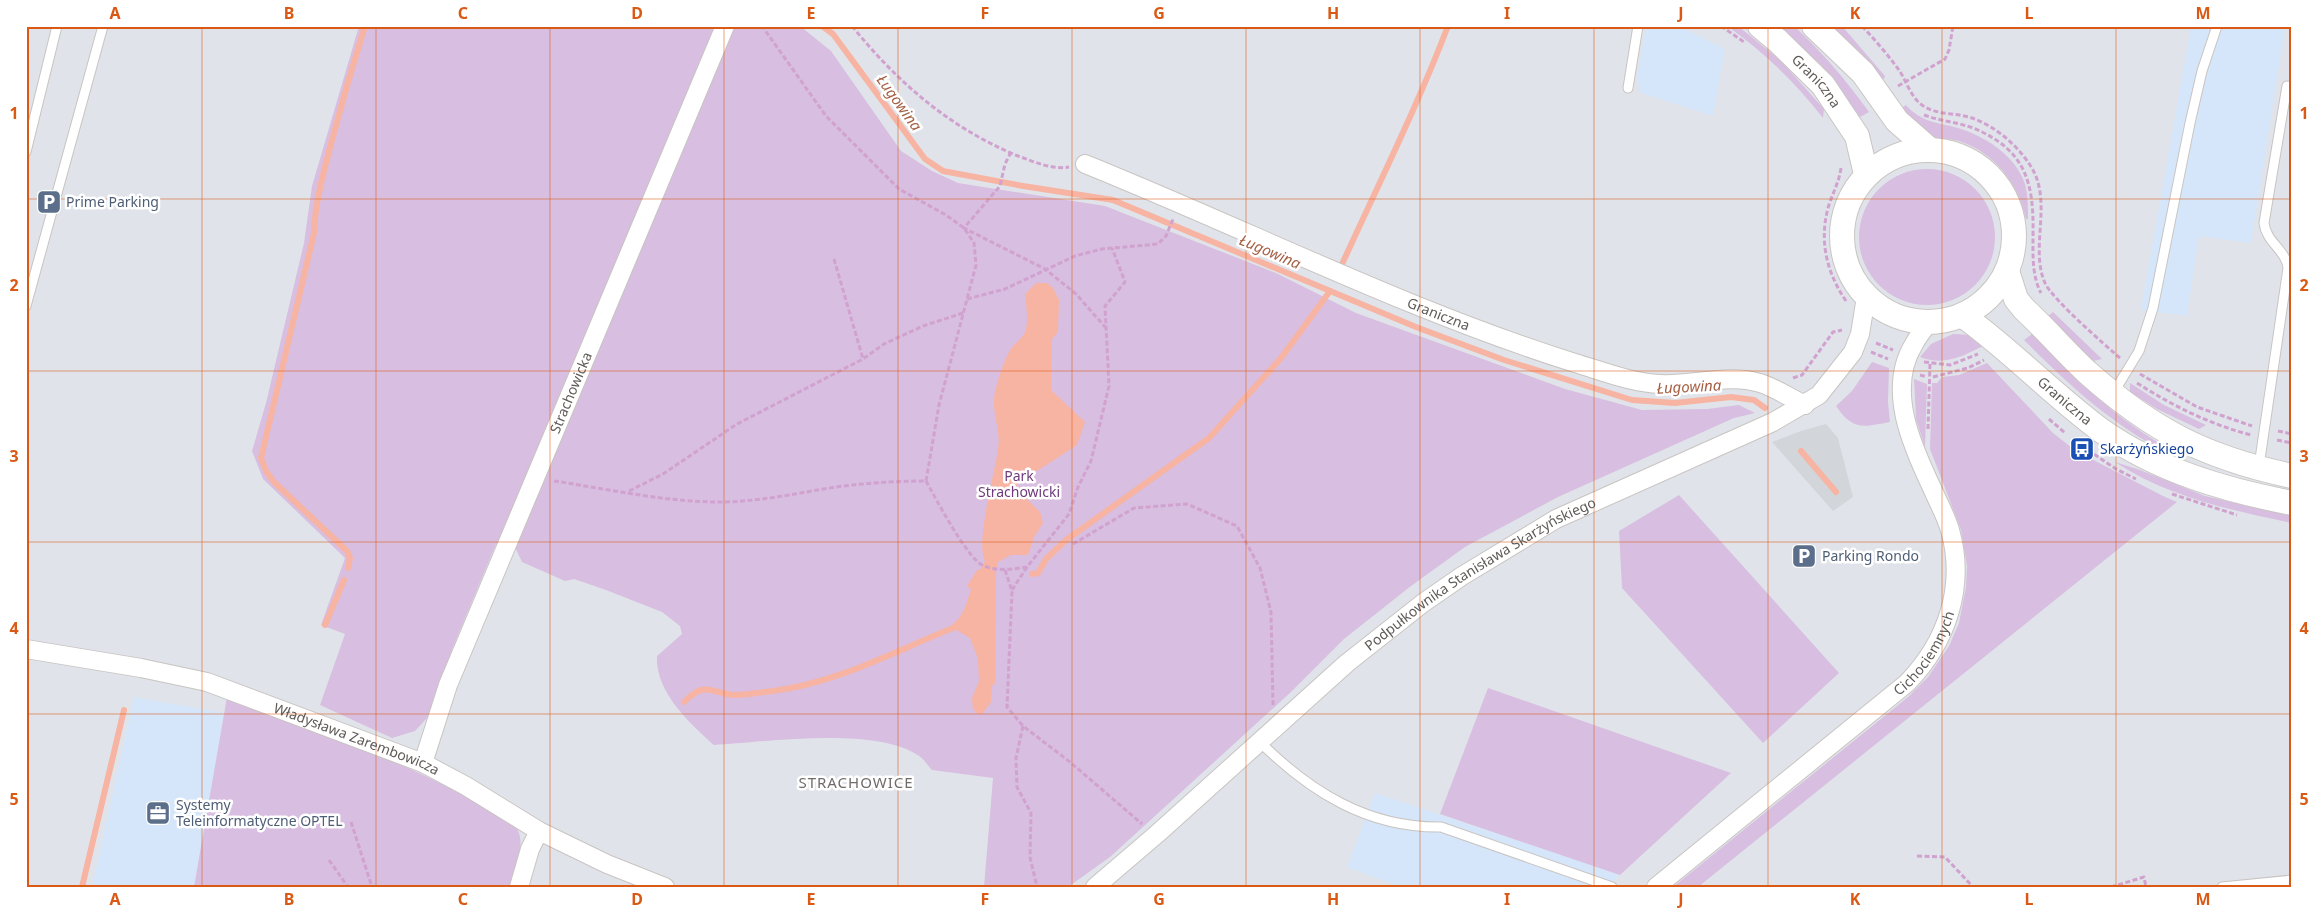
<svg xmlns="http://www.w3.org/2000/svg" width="2318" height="913" viewBox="0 0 2318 913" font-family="'Noto Sans',sans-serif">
  <rect width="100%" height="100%" fill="#e0e4ea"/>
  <g fill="#d5e6fa">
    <polygon points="1646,26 1679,26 1725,49 1713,116 1641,93 1637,77"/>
    <polygon points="2191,26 2285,26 2251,243 2199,236 2187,316 2141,310"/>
    <polygon points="134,697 224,713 194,887 92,887"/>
    <polygon points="1375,793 1620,875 1607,887 1400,887 1347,867"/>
  </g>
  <polygon fill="#d2d5d9" points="1826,424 1838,438 1853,497 1833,511 1772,442 1801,431"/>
  <g fill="#d8bee0">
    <path d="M 359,26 L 800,26 L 831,51 L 901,151 L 932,171 L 958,183 L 1105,206 L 1276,273 L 1356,313 L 1565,389 L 1642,410 L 1707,409 L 1739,405 L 1755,413 L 1734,418 L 1558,497 L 1465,547 L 1411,586 L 1344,639 L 1291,692 L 1110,857 L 1068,887 L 984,887 L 993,778 L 932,770 C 928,766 924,759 919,756 C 876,726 766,742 714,745 C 689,723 655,691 657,656 L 682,634 L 680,626 L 662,612 L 606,590 L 574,579 L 565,581 L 522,562 L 514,545 L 496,544 L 453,647 L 428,717 L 415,731 L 392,738 L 320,705 L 345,634 L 321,625 L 345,558 L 263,479 L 252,451 L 266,403 L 304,243 L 312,186 Z"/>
    <path d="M 1727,26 L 1738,26 L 1780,60 L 1824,109 L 1823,118 C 1795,82 1764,52 1727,26 Z"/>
    <path d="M 1779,26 L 1794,26 C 1822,52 1846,80 1869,112 L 1860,117 L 1821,65 Z"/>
    <polygon points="1833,26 1842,26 1885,76 1884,79 1879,79"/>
    <path d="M 1906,105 C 1922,123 1937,122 1958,128 C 1985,136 2016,156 2025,184 C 2028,195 2028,207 2028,219 L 2026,219 C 2018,183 1995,153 1959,141 C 1950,139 1940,139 1932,137 C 1924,134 1907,116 1899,110 Z"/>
    <circle cx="1927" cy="237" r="68"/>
    <polygon points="2053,312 2102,359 2093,361 2048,316"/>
    <path d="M 1953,334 L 1972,335 L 1987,344 C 1965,355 1945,367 1920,357 L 1931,344 Z"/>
    <path d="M 2032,334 C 2074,377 2116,420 2170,449 L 2168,454 C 2107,420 2073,389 2024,340 Z"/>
    <path d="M 1872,362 L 1889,368 L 1888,402 L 1890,422 C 1863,427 1853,431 1836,406 L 1852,391 Z"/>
    <polygon points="1987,363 2053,433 2076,451 2163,496 2177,502 1698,887 1673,887 1908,697 1928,677 1949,646 1959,623 1966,587 1967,566 1961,530 1930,449 1932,383 1937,383 1942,377 1959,375"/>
    <polygon points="1914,379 1927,384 1925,447 1916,419"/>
    <polygon points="2130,383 2164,405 2206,425 2199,429 2157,409 2130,392"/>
    <path d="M 2115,462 L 2140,470 L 2205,496 L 2292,516 L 2292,523 C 2230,510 2168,497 2115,462 Z"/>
    <polygon points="1679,495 1839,673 1763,743 1622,588 1619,531"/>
    <polygon points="1488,688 1731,773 1620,875 1440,814"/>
    <path d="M 227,697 C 322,733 419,765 506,820 C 509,822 514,825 516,827 C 527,842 515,871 512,887 L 194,887 Z"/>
  </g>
  <path fill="#f7b4a3" d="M 1036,283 L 1047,283 L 1053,288 L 1059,300 L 1058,332 L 1052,339 L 1051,390 L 1085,422 L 1077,445 L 1037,471 L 1022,470 L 1016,488 L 1040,512 L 1043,523 L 1034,537 L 1028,555 L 1011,555 L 998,562 L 996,573 L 995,683 L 992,686 L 991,702 L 983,713 L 978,714 L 973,709 L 972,698 L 979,681 L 978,659 L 970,638 L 953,628 L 965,608 L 971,589 L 967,586 L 977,570 L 981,569 L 985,561 C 975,543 995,473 998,449 C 1001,432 993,416 994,400 C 994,389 1006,353 1013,346 C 1018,341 1022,338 1025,332 C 1029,321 1026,305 1025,294 Z"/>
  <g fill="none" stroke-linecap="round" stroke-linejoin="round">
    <g stroke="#f7b4a3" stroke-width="6">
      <polyline points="822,26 833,34 925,159 943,171 1023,186 1113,200 1416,327 1504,360 1632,400 1675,403 1731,397 1754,400 1765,408"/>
      <path d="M 1343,262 C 1379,183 1417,107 1448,26"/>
      <polyline points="1801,451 1836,492"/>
      <path d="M 348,568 L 350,558 L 347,551 L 274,482 L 266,471 L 261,458 L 314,233 C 315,201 324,171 332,140 C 342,102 353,64 365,26"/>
      <polyline points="1032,574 1038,573 1046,559 1066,540 1209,438 1281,358 1330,291"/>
      <polyline points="325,625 344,580"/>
      <path d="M 684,702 C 706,680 710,693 735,695 C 747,695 761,692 773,691 C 837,683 895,651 953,628 L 958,623"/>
      <polyline points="82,887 124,710"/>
    </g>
    <defs>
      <g id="service">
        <polyline points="1628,88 1638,26"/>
        <polyline points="26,152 57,26"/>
        <polyline points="26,306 103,26"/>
        <polyline points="2114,392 2139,351 2153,308 2190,123 2202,71 2217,26"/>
        <path d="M 2259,466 L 2288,268 C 2286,250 2266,242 2264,223 L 2287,86"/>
        <path d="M 1259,741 C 1310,792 1368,828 1441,827 L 1612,887"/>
        <polyline points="2222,887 2292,880"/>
      </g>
      <g id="minor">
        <path id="s1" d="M 1085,164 C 1249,230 1406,310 1575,363 C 1602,371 1632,383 1660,384 C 1692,386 1729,373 1760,383 C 1776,388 1790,398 1805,405"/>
        <path id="s2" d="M 26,649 L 141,668 L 207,682 L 423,763 L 466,786 L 539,831 L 607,864 L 665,887"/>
        <path id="s3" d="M 423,763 L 448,685 L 725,26"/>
        <polyline points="519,887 530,849 539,831"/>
        <path id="s4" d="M 1095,887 L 1157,834 L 1347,663 L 1423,603 L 1462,576 L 1556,519 L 1773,422 L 1819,395 L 1853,352 L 1860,334 L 1866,297"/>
        <path id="s5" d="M 1656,887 L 1907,683 C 1947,642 1966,586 1950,530 C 1946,516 1938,502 1932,488 C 1912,446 1886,389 1914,344 C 1918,336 1924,329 1929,322"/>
      </g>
      <g id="secondary">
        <path id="s6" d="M 1760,26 L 1778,41 L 1823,85 L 1857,136 L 1866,174"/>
        <polyline points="1814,26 1863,73 1897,121 1929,149"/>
        <circle cx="1928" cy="236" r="86"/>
        <path d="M 2007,271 L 2016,299 L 2024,309 C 2046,329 2066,353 2088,373 C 2153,431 2207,458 2292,476"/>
        <path id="s7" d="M 1962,315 C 2012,351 2053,395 2102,431 C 2159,471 2225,490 2292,503"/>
      </g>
    </defs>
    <use href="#service" stroke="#c8c4c1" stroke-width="11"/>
    <use href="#minor" stroke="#c8c4c1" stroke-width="20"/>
    <use href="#secondary" stroke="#c9c5c1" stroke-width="26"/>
    <g stroke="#d1a2cf" stroke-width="3" stroke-dasharray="5 2.5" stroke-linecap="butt">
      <path d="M 852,26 C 898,83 950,128 1018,156 C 1035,162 1052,170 1069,167"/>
      <polyline points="1721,26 1744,42"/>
      <path d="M 1862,26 C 1875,40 1888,55 1899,70 C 1907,82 1911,99 1925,107 C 1939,115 1957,113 1972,118 C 1995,126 2017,145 2030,165 C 2054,201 2029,247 2045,283 C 2052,299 2105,345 2120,358"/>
      <polyline points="1898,86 1945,59 1949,50 1953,26"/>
      <path d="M 1924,115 C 1940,121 1957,122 1973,128 C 2027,150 2034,184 2033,236 C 2033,256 2032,276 2041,293"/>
      <polyline points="1011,152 1005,164 1000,186 964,228 1045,269 1076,294 1106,328"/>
      <path d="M 1841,168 C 1839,183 1832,194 1828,208 C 1819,242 1827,273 1846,301"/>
      <polyline points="834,259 863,359"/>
      <polyline points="967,299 1005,289 1075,256 1102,249 1158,244 1166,236 1173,219"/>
      <polyline points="1876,343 1893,350"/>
      <polyline points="1871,352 1888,359"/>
      <polyline points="1924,362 1950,365 1978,354"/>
      <polyline points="2140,374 2197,407 2252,426"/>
      <polyline points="1920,375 1927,377"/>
      <polyline points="1933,377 1968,368 1984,360"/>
      <polyline points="1793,378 1802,375 1833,332 1842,330"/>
      <path d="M 2137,383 C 2173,406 2209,424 2251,435"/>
      <polyline points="2049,419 2065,433"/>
      <polyline points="1928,429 1930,364"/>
      <polyline points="2278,431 2292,434"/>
      <polyline points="2277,440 2292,443"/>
      <polyline points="2088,450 2116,469 2136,479"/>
      <path d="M 554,481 C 608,489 665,502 719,502 C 759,502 797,493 836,487 C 866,483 896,481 926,481 L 939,405 L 976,265 L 974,243 L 964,228 L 946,215 L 899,189 L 826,116 L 762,26"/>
      <path d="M 926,481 C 936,499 966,556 982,565 C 995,572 1013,569 1027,567 L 1069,514 L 1078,487 L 1091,461 L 1109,386 L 1105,306 L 1125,282 L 1112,248"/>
      <polyline points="629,491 663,474 737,424 863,359 884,344 923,326 963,313"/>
      <polyline points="2172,494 2237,515"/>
      <polyline points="1073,544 1134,508 1187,504 1237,526 1260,568 1271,612 1273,705"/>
      <polyline points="1005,570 1012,591 1007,707 1023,726 1070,762 1142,824"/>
      <polyline points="1012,590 1027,567"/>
      <polyline points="1023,726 1016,758 1017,787 1031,813 1030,857 1037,887"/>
      <polyline points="351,822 372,887"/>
      <polyline points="1917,856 1945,857 1973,887"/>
      <polyline points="329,860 348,887"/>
      <polyline points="2111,887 2144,877 2146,887"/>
    </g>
    <use href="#service" stroke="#fff" stroke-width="9"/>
    <use href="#minor" stroke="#fff" stroke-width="18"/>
    <use href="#secondary" stroke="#fff" stroke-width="24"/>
  </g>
  <path fill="none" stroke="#da5914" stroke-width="1" stroke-opacity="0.55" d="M 202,26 L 202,887M 376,26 L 376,887M 550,26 L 550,887M 724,26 L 724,887M 898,26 L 898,887M 1072,26 L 1072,887M 1246,26 L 1246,887M 1420,26 L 1420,887M 1594,26 L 1594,887M 1768,26 L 1768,887M 1942,26 L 1942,887M 2116,26 L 2116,887M 26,199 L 2292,199M 26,371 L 2292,371M 26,542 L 2292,542M 26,714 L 2292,714"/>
  <defs>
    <symbol id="parking-square" viewBox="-11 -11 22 22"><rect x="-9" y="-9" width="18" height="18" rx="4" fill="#5c6f8a" stroke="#fff"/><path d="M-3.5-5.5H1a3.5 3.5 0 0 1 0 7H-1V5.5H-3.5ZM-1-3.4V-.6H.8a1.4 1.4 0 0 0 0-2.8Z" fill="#fff"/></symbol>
    <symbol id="bus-square" viewBox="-11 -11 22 22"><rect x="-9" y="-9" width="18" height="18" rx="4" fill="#1a4fb4" stroke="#fff"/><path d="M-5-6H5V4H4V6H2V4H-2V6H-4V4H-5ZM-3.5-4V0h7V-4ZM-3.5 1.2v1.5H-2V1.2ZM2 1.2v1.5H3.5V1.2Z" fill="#fff"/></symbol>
    <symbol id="office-square" viewBox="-11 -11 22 22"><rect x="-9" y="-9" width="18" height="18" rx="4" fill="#5c6f8a" stroke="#fff"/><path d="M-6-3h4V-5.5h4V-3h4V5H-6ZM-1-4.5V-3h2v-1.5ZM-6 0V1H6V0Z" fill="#fff"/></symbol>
  </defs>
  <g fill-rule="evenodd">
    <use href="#parking-square" x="35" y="188" width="28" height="28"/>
    <use href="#bus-square" x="2068" y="435" width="28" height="28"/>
    <use href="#parking-square" x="1790" y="542" width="28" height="28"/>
    <use href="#office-square" x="144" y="799" width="28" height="28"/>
  </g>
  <g text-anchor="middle" stroke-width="5" stroke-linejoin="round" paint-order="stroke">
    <g font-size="14" fill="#5f5b58" stroke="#fff">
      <text dy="5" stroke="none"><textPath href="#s6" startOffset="79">Graniczna</textPath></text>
      <text dy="5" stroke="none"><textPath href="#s1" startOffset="384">Graniczna</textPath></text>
      <text dy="5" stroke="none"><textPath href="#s3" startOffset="399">Strachowicka</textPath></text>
      <text dy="5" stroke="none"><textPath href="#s7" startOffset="134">Graniczna</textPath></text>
      <text dy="5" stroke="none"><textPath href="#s4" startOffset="498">Podpułkownika Stanisława Skarżyńskiego</textPath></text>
      <text dy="5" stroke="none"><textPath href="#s5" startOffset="358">Cichociemnych</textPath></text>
      <text dy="5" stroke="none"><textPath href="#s2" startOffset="344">Władysława Zarembowicza</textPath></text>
    </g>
    <g font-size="14" fill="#4e5e75" stroke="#fff" text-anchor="start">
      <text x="66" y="207">Prime Parking</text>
      <text x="1822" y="561">Parking Rondo</text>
      <text x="176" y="810">Systemy<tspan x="176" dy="16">Teleinformatyczne OPTEL</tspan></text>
    </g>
    <g font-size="14" fill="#164399" stroke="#fff" text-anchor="start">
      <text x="2100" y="454">Skarżyńskiego</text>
    </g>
    <g font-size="14" fill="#713a7d" stroke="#fff">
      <text x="1019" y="481">Park<tspan x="1019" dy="16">Strachowicki</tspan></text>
    </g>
    <g font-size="15" font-style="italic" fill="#a65f43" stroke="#fff">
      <text transform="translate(899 103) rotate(54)" y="5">Ługowina</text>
      <text transform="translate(1270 252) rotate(23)" y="5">Ługowina</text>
      <text transform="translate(1689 387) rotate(-3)" y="5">Ługowina</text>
    </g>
    <g font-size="15" letter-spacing="1" fill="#716c6a" stroke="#fff">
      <text x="856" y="788">STRACHOWICE</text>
    </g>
  </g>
  <rect width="2318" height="913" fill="none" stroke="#ffffff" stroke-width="55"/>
  <rect x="28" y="28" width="2262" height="858" fill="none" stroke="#da5914" stroke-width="2"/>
  <g font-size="16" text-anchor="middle" font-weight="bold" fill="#da5914">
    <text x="115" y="19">A</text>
    <text x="289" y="19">B</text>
    <text x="463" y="19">C</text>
    <text x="637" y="19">D</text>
    <text x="811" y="19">E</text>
    <text x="985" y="19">F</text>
    <text x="1159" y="19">G</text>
    <text x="1333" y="19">H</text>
    <text x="1507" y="19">I</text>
    <text x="1681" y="19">J</text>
    <text x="1855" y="19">K</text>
    <text x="2029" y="19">L</text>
    <text x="2203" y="19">M</text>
    <text x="14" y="119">1</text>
    <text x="2304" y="119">1</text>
    <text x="14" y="291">2</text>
    <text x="2304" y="291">2</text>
    <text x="14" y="462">3</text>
    <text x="2304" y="462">3</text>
    <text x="14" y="634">4</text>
    <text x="2304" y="634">4</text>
    <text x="14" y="805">5</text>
    <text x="2304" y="805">5</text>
    <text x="115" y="905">A</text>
    <text x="289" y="905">B</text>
    <text x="463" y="905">C</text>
    <text x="637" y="905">D</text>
    <text x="811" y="905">E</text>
    <text x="985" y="905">F</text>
    <text x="1159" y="905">G</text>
    <text x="1333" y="905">H</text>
    <text x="1507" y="905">I</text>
    <text x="1681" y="905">J</text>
    <text x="1855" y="905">K</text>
    <text x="2029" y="905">L</text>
    <text x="2203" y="905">M</text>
  </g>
</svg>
